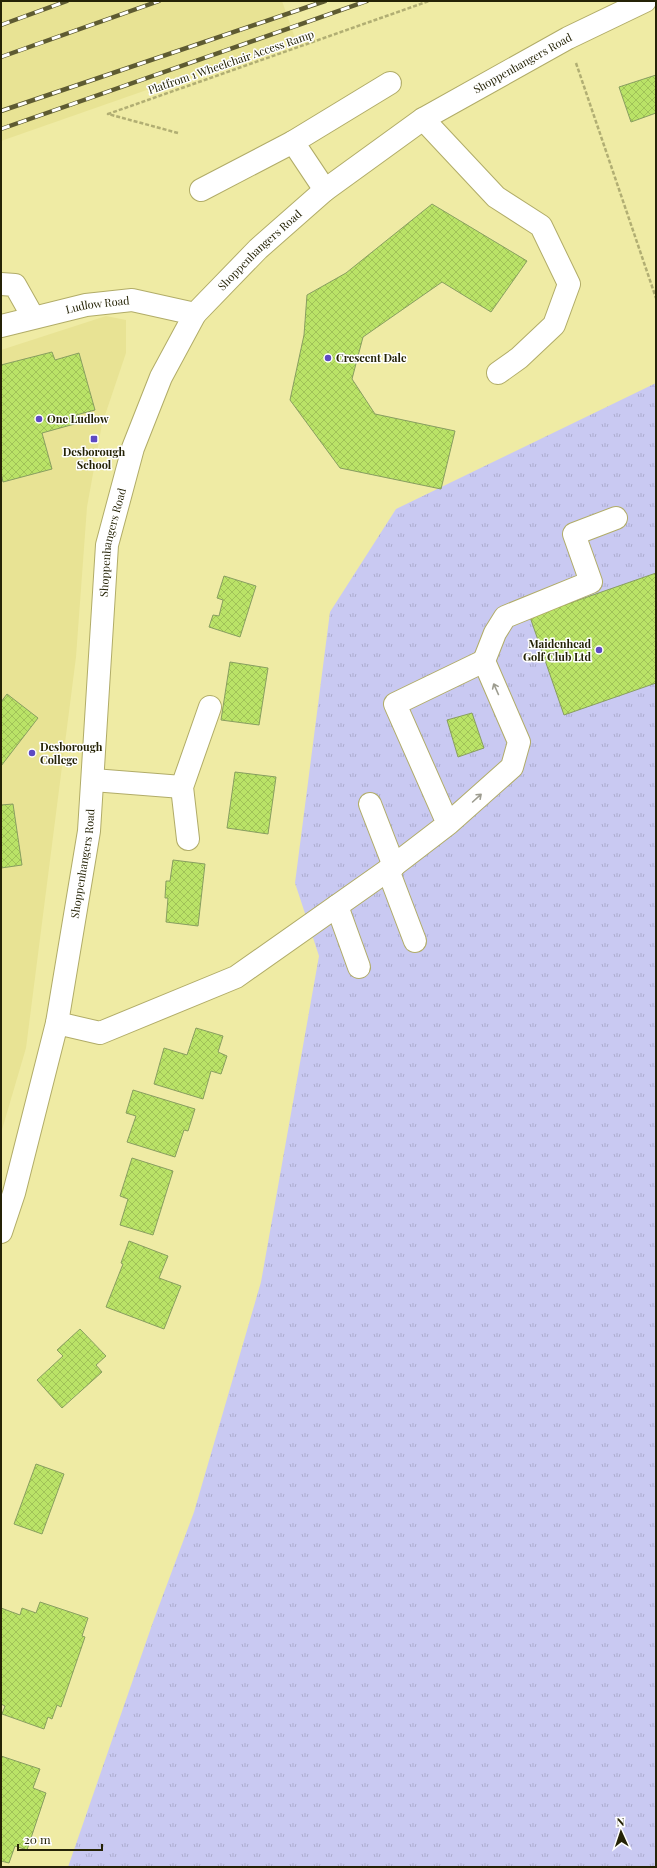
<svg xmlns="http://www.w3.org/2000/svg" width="657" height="1868" viewBox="0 0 657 1868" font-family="'Playfair Display',serif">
  <defs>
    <pattern id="grass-tufts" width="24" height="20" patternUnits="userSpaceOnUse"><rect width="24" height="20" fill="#c9c9f2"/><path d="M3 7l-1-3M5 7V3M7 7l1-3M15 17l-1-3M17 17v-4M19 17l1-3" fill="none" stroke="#acacce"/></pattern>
    <pattern id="building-cross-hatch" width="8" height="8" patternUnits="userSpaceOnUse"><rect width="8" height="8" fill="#bae367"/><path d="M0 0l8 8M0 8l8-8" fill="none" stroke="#a0c258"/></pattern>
  </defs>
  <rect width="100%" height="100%" fill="#efeba4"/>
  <g fill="#e8e394">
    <polygon points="1,1 282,1 295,38 1,141"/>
    <polygon points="106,316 126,320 126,353 102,424 87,507 76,657 26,1048 1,1133 1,350"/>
  </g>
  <polygon fill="url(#grass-tufts)" points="656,383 656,1867 68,1867 153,1622 194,1512 261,1282 319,956 295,883 330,612 396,509"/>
  <g fill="url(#building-cross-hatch)" stroke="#889e60">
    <polygon points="656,75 656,113 631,122 619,87"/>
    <polygon points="432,204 527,261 491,312 442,282 363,337 352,379 375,414 455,431 441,489 340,468 290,400 304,335 307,295 346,273"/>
    <polygon points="52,352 55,360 79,353 95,410 76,415 78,423 42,433 52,469 3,482 1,473 1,365"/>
    <polygon points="656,573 656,683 564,715 530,617"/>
    <polygon points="224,576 256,586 240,637 209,627 213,615 219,616 223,600 217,598"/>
    <polygon points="230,662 268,668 259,725 221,720"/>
    <polygon points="7,694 38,718 1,766 1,702"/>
    <polygon points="472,713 484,748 458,757 447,720"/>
    <polygon points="235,772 276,777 268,834 227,828"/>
    <polygon points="13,804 22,865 1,868 1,805"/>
    <polygon points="173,860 205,864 198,926 166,922 168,898 165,898 166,881 170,881"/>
    <polygon points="196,1028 223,1036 218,1052 227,1056 221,1074 211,1071 203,1099 154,1084 164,1048 187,1055"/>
    <polygon points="133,1090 195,1109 188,1131 184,1130 175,1157 127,1142 136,1116 126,1113"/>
    <polygon points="132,1158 173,1171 153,1235 120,1225 128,1199 120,1196"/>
    <polygon points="129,1241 168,1256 159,1278 181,1286 164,1329 106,1307 123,1264 121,1263"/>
    <polygon points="80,1329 106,1356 96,1365 102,1372 62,1408 37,1380 63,1356 57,1350"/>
    <polygon points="36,1464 64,1474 42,1534 14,1524"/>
    <polygon points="40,1602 88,1618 82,1636 85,1637 61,1707 57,1705 52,1719 48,1717 44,1729 2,1714 5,1706 1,1704 1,1608 20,1615 22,1608 36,1613"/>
    <polygon points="1,1756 40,1769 33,1788 46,1793 27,1850 15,1846 9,1863 1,1861"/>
  </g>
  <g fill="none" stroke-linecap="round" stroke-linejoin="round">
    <defs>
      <g id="minor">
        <polyline points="423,119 496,197 541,226 569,284 554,325 519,358 498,373"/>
        <polyline points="201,190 293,142"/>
        <polyline points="325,190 293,142 390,83"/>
        <polyline points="1,284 15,285 33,317"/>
        <path id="s1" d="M 1,326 L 86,305 L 132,300 L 195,314"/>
        <polyline points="484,661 495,633 505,617 591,582 574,534 616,518"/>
        <polyline points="93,780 182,787"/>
        <polyline points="370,804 394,866"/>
        <polyline points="188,839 182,787 210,707"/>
        <polyline points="388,870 415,941"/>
        <polyline points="337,906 359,967"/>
        <polyline points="57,1023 100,1033 236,977 388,870 448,824 512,767 519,742 484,661 395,704 448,824"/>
        <path id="s2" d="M 1,1232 L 14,1193 L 57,1023 L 89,831 L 107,545 L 133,448 L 161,377 L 195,314 L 258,249 L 325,190 L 423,119 L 568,38 L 645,1"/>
      </g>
    </defs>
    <use href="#minor" stroke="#b1ac68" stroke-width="24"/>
    <g stroke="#b1ae73" stroke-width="2.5" stroke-dasharray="4 2" stroke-linecap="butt">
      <polyline points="576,63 656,298"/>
      <polyline points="178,133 108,114 429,1"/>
    </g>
    <use href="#minor" stroke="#fff" stroke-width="22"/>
    <defs>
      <g id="rail">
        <polyline points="1,25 67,1"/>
        <polyline points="1,57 159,1"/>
        <polyline points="1,111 325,1"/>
        <polyline points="1,129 367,1"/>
      </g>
    </defs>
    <use href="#rail" stroke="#5e5b32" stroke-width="4.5"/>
    <use href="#rail" stroke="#fff" stroke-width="3" stroke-dasharray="9" stroke-linecap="butt"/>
  </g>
  <defs><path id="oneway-shaft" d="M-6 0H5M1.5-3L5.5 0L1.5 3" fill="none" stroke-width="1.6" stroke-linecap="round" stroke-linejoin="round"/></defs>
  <g stroke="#9d9c8f">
    <use href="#oneway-shaft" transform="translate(496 689) rotate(-114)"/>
    <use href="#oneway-shaft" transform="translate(477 798) rotate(-42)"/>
  </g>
  <g fill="#5d4ac3" stroke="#fff" stroke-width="1.5">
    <circle cx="328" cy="358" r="4"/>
    <circle cx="39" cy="419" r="4"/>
    <rect x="90" y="435" width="8" height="8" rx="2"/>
    <circle cx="599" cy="650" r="4"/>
    <circle cx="32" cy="753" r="4"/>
  </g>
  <g text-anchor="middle" stroke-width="3" stroke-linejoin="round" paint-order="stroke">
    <g font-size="11" fill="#252306" stroke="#fff">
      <text transform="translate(231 62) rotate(-19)" y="4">Platfrom 1 Wheelchair Access Ramp</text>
      <text dy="4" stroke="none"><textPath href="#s2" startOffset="1361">Shoppenhangers Road</textPath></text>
      <text dy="4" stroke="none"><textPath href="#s2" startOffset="1037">Shoppenhangers Road</textPath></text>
      <text dy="4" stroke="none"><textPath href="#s1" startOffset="99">Ludlow Road</textPath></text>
      <text dy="4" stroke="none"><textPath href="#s2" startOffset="701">Shoppenhangers Road</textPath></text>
      <text dy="4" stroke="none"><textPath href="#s2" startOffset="378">Shoppenhangers Road</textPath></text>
    </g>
    <g font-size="11" font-weight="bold" fill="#252306" stroke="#fff" text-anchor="start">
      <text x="336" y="362">Crescent Dale</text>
      <text x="47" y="423">One Ludlow</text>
      <text x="94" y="456" text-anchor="middle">Desborough<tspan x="94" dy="13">School</tspan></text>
      <text x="591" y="648" text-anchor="end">Maidenhead<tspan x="591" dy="13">Golf Club Ltd</tspan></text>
      <text x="40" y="751">Desborough<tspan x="40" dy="13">College</tspan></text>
    </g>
  </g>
  <rect width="657" height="1868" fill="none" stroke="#252306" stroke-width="4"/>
  <g transform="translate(621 1832) rotate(357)" stroke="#ffffff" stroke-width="3" paint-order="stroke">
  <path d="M0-3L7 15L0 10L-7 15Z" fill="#252306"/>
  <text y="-6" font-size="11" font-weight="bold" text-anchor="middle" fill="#252306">N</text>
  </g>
  <path d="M18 1844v6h84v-6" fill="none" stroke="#252306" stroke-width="2"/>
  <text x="24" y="1844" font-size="12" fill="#252306" stroke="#ffffff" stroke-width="3" paint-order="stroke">20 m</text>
</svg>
